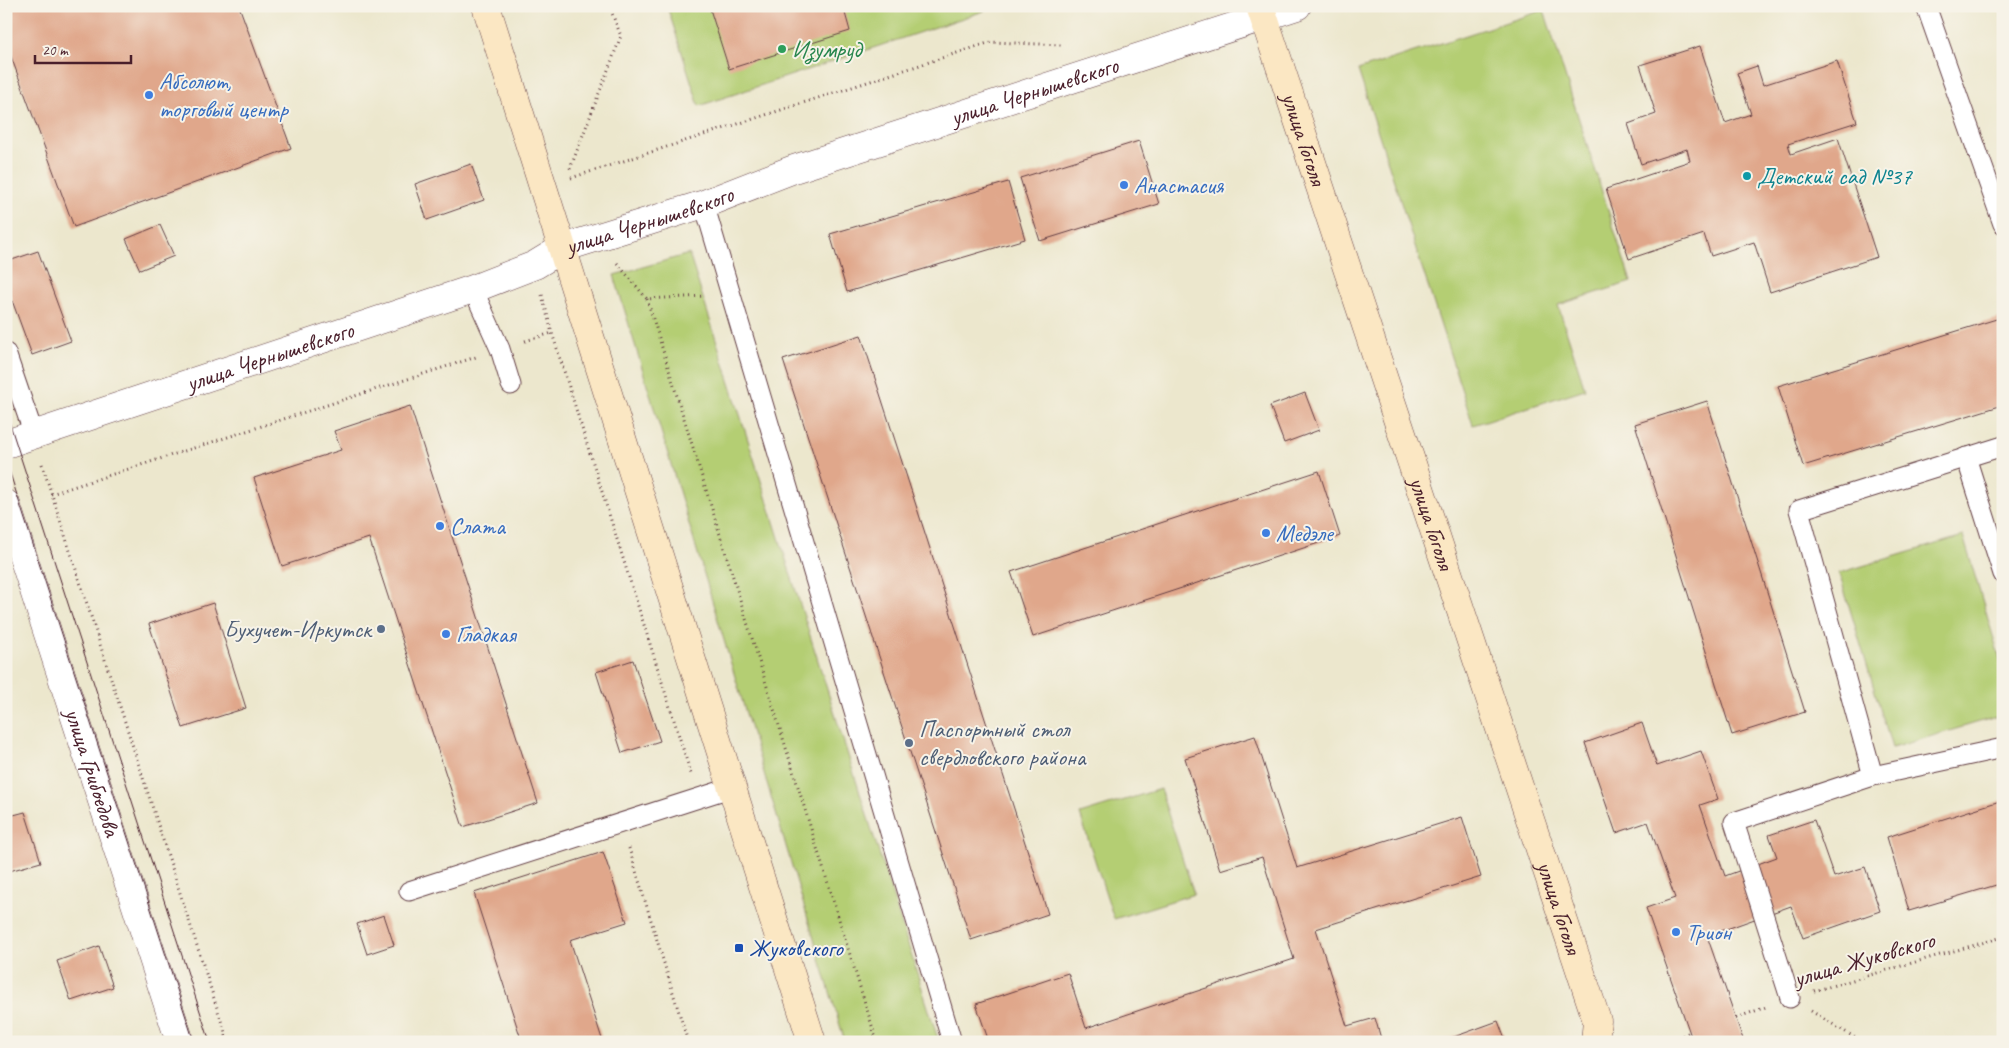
<svg xmlns="http://www.w3.org/2000/svg" width="2009" height="1048" viewBox="0 0 2009 1048" font-family="Caveat,sans-serif">
  <rect width="100%" height="100%" fill="#f7f3e8"/>
  <filter id="ink" filterUnits="userSpaceOnUse"><feTurbulence type="fractalNoise" baseFrequency=".02" numOctaves="2"/><feDisplacementMap in="SourceGraphic" scale="10" xChannelSelector="R" yChannelSelector="G"/><feConvolveMatrix kernelMatrix="1 2 1 2 8 2 1 2 1" color-interpolation-filters="sRGB"/></filter>
  <filter id="wash" filterUnits="userSpaceOnUse"><feTurbulence type="fractalNoise" baseFrequency=".0096" numOctaves="4" result="noise"/><feDisplacementMap in="SourceGraphic" scale="20" xChannelSelector="R" yChannelSelector="G"/><feGaussianBlur stdDeviation="1.12" result="paint"/><feColorMatrix in="noise" values="0 0 0 0 0 0 0 0 0 0 0 0 0 0 0 0 0 1.4 0 .05"/><feComposite in="paint" operator="in"/></filter>
  <g filter="url(#wash)">
    <rect width="100%" height="100%" fill="#ece7cd"/>
    <g fill="#b4ce73" stroke="#7f764f">
      <polygon points="667,6 983,6 984,11 699,106"/>
      <polygon points="1544,10 1631,282 1558,305 1585,389 1473,425 1358,70"/>
      <polygon points="689,254 939,1042 845,1042 614,275"/>
      <polygon points="1963,536 2003,669 2003,715 1892,748 1839,573"/>
      <polygon points="1160,789 1194,894 1114,919 1080,814"/>
    </g>
    <g id="blocks">
      <g fill="#e0a78b">
        <polygon points="6,6 239,6 291,148 74,227 6,43"/>
        <polygon points="709,6 843,6 850,31 729,69"/>
        <polygon points="1700,46 1725,123 1751,114 1737,73 1757,66 1763,85 1837,61 1857,122 1788,144 1791,154 1838,138 1877,257 1770,292 1754,242 1711,256 1704,234 1629,259 1606,189 1690,161 1687,149 1641,164 1628,124 1656,114 1640,65"/>
        <polygon points="1139,141 1159,204 1040,241 1020,178"/>
        <polygon points="471,164 484,200 427,220 415,184"/>
        <polygon points="1008,182 1025,239 847,292 830,234"/>
        <polygon points="160,225 174,256 140,270 126,239"/>
        <polygon points="38,251 71,341 32,355 6,284 6,262"/>
        <polygon points="2003,317 2003,405 1803,466 1778,386"/>
        <polygon points="861,335 1048,914 971,940 783,360"/>
        <polygon points="1305,393 1319,430 1284,443 1270,406"/>
        <polygon points="1707,401 1805,712 1732,735 1635,424"/>
        <polygon points="410,406 538,803 463,827 369,538 282,566 254,478 341,450 334,431"/>
        <polygon points="1319,471 1340,536 1033,637 1011,572"/>
        <polygon points="213,603 246,708 183,728 149,624"/>
        <polygon points="633,660 660,741 622,753 596,672"/>
        <polygon points="1642,723 1657,766 1701,751 1718,799 1700,805 1725,876 1777,857 1769,835 1814,820 1834,877 1865,867 1880,911 1803,938 1791,906 1707,936 1744,1042 1693,1042 1646,908 1675,898 1648,822 1616,833 1585,743"/>
        <polygon points="1255,736 1297,868 1462,817 1481,877 1316,929 1347,1026 1375,1018 1382,1042 1292,1042 1291,1039 1284,1042 989,1042 976,1004 1068,973 1086,1028 1294,959 1262,857 1220,870 1185,758"/>
        <polygon points="2003,800 2003,883 1909,911 1887,837"/>
        <polygon points="25,812 41,862 6,872 6,817"/>
        <polygon points="603,852 627,922 570,940 603,1042 522,1042 474,893"/>
        <polygon points="384,915 394,945 367,954 357,924"/>
        <polygon points="99,946 113,987 71,1001 57,961"/>
        <polygon points="1498,1021 1506,1042 1440,1042"/>
      </g>
    </g>
  </g>
  <g filter="url(#ink)">
    <use href="#blocks" fill-opacity="0" stroke="#623d43" stroke-width="1"/>
    <g fill="none" stroke-linecap="round" stroke-linejoin="round">
      <defs>
        <g id="service">
          <polyline points="1926,6 2003,224"/>
          <polyline points="704,204 952,1042"/>
          <polyline points="473,289 500,349 511,385"/>
          <polyline points="6,353 34,435"/>
          <polyline points="1966,457 2003,574"/>
          <polyline points="1873,776 1799,510 2003,446"/>
          <polyline points="409,891 733,787"/>
          <polyline points="1790,998 1734,822 1873,776 2003,748"/>
        </g>
        <g id="minor">
          <path id="s1" d="M 6,444 L 473,289 L 535,265 L 563,248 L 704,204 L 794,169 L 1297,6"/>
          <path id="s2" d="M 6,504 L 180,1042"/>
        </g>
        <g id="secondary">
          <polyline points="486,6 812,1042"/>
          <path id="s3" d="M 1260,6 L 1597,1021 L 1595,1042"/>
        </g>
      </defs>
      <use href="#service" stroke="#623d43" stroke-width="21"/>
      <use href="#minor" stroke="#623d43" stroke-width="29"/>
      <use href="#secondary" stroke="#623d43" stroke-width="29"/>
      <g stroke="#623d43" stroke-width="3" stroke-dasharray="1 4" stroke-linecap="butt">
        <polyline points="570,169 621,36 609,6"/>
        <polyline points="571,178 991,42 1062,45"/>
        <polyline points="617,263 647,299 704,296"/>
        <polyline points="542,295 552,333 691,774"/>
        <polyline points="647,299 877,1042"/>
        <polyline points="525,341 552,333"/>
        <polyline points="42,464 228,1042"/>
        <polyline points="51,494 476,357"/>
        <polyline points="629,848 688,1042"/>
        <polyline points="1814,991 2003,937"/>
        <polyline points="1811,1011 1862,1042"/>
        <polyline points="1736,1018 1766,1007"/>
        <polyline points="1669,1042 1690,1032"/>
      </g>
      <use href="#service" stroke="#fff" stroke-width="19"/>
      <use href="#minor" stroke="#fff" stroke-width="28"/>
      <use href="#secondary" stroke="#fbe7c3" stroke-width="28"/>
      <g stroke="#4a1f2b" stroke-width="1">
        <polyline points="6,412 210,1042"/>
        <polyline points="6,461 194,1042"/>
      </g>
    </g>
  </g>
  <circle fill="#2e9e5b" stroke="#f7f3e8" stroke-width="2" cx="782" cy="49" r="5"/>
  <g fill="#3f7fe0" stroke="#f7f3e8" stroke-width="2">
    <circle cx="149" cy="95" r="5"/>
    <circle cx="1124" cy="185" r="5"/>
    <circle cx="440" cy="526" r="5"/>
    <circle cx="1266" cy="533" r="5"/>
    <circle cx="446" cy="634" r="5"/>
    <circle cx="1676" cy="932" r="5"/>
  </g>
  <circle fill="#0f9aa8" stroke="#f7f3e8" stroke-width="2" cx="1747" cy="176" r="5"/>
  <g fill="#5c6f8a" stroke="#f7f3e8" stroke-width="2">
    <circle cx="381" cy="629" r="5"/>
    <circle cx="909" cy="743" r="5"/>
  </g>
  <rect fill="#1a4fb4" stroke="#f7f3e8" stroke-width="2" x="734" y="943" width="10" height="10" rx="2.5"/>
  <g text-anchor="middle" stroke-width="4" stroke-linejoin="round" paint-order="stroke">
    <g font-size="24" fill="#27864d" stroke="#f7f3e8" text-anchor="start">
      <text x="792" y="57">Изумруд</text>
    </g>
    <g font-size="24" fill="#366cbe" stroke="#f7f3e8" text-anchor="start">
      <text x="159" y="89">Абсолют,<tspan x="159" dy="28">торговый центр</tspan></text>
      <text x="1134" y="193">Анастасия</text>
      <text x="450" y="534">Слата</text>
      <text x="1276" y="541">Медэле</text>
      <text x="456" y="642">Гладкая</text>
      <text x="1686" y="940">Трион</text>
    </g>
    <g font-size="24" fill="#4a1f2b" stroke="#f7f3e8">
      <text dy="8" stroke="none"><textPath href="#s1" startOffset="1088">улица Чернышевского</textPath></text>
      <text dy="8" stroke="none"><textPath href="#s3" startOffset="140">улица Гоголя</textPath></text>
      <text dy="8" stroke="none"><textPath href="#s1" startOffset="682">улица Чернышевского</textPath></text>
      <text dy="8" stroke="none"><textPath href="#s1" startOffset="278">улица Чернышевского</textPath></text>
      <text dy="8" stroke="none"><textPath href="#s3" startOffset="545">улица Гоголя</textPath></text>
      <text dy="8" stroke="none"><textPath href="#s2" startOffset="282">улица Грибоедова</textPath></text>
      <text dy="8" stroke="none"><textPath href="#s3" startOffset="950">улица Гоголя</textPath></text>
      <text transform="translate(1864 959) rotate(-16)" y="8">улица Жуковского</text>
    </g>
    <g font-size="24" fill="#0d838f" stroke="#f7f3e8" text-anchor="start">
      <text x="1757" y="184">Детский сад №37</text>
    </g>
    <g font-size="24" fill="#4e5e75" stroke="#f7f3e8" text-anchor="end">
      <text x="371" y="637">Бухучет-Иркутск</text>
      <text x="919" y="737" text-anchor="start">Паспортный стол<tspan x="919" dy="28">свердловского района</tspan></text>
    </g>
    <g font-size="24" fill="#164399" stroke="#f7f3e8" text-anchor="start">
      <text x="749" y="956">Жуковского</text>
    </g>
  </g>
  <rect width="2009" height="1048" fill="none" stroke="#f7f3e8" stroke-width="25"/>
  <path d="M35 55v8h96v-8" fill="none" stroke="#4a1f2b" stroke-width="2.5"/>
  <text x="42" y="55" font-size="15" fill="#4a1f2b" stroke="#f7f3e8" stroke-width="4" paint-order="stroke">20 m</text>
</svg>
